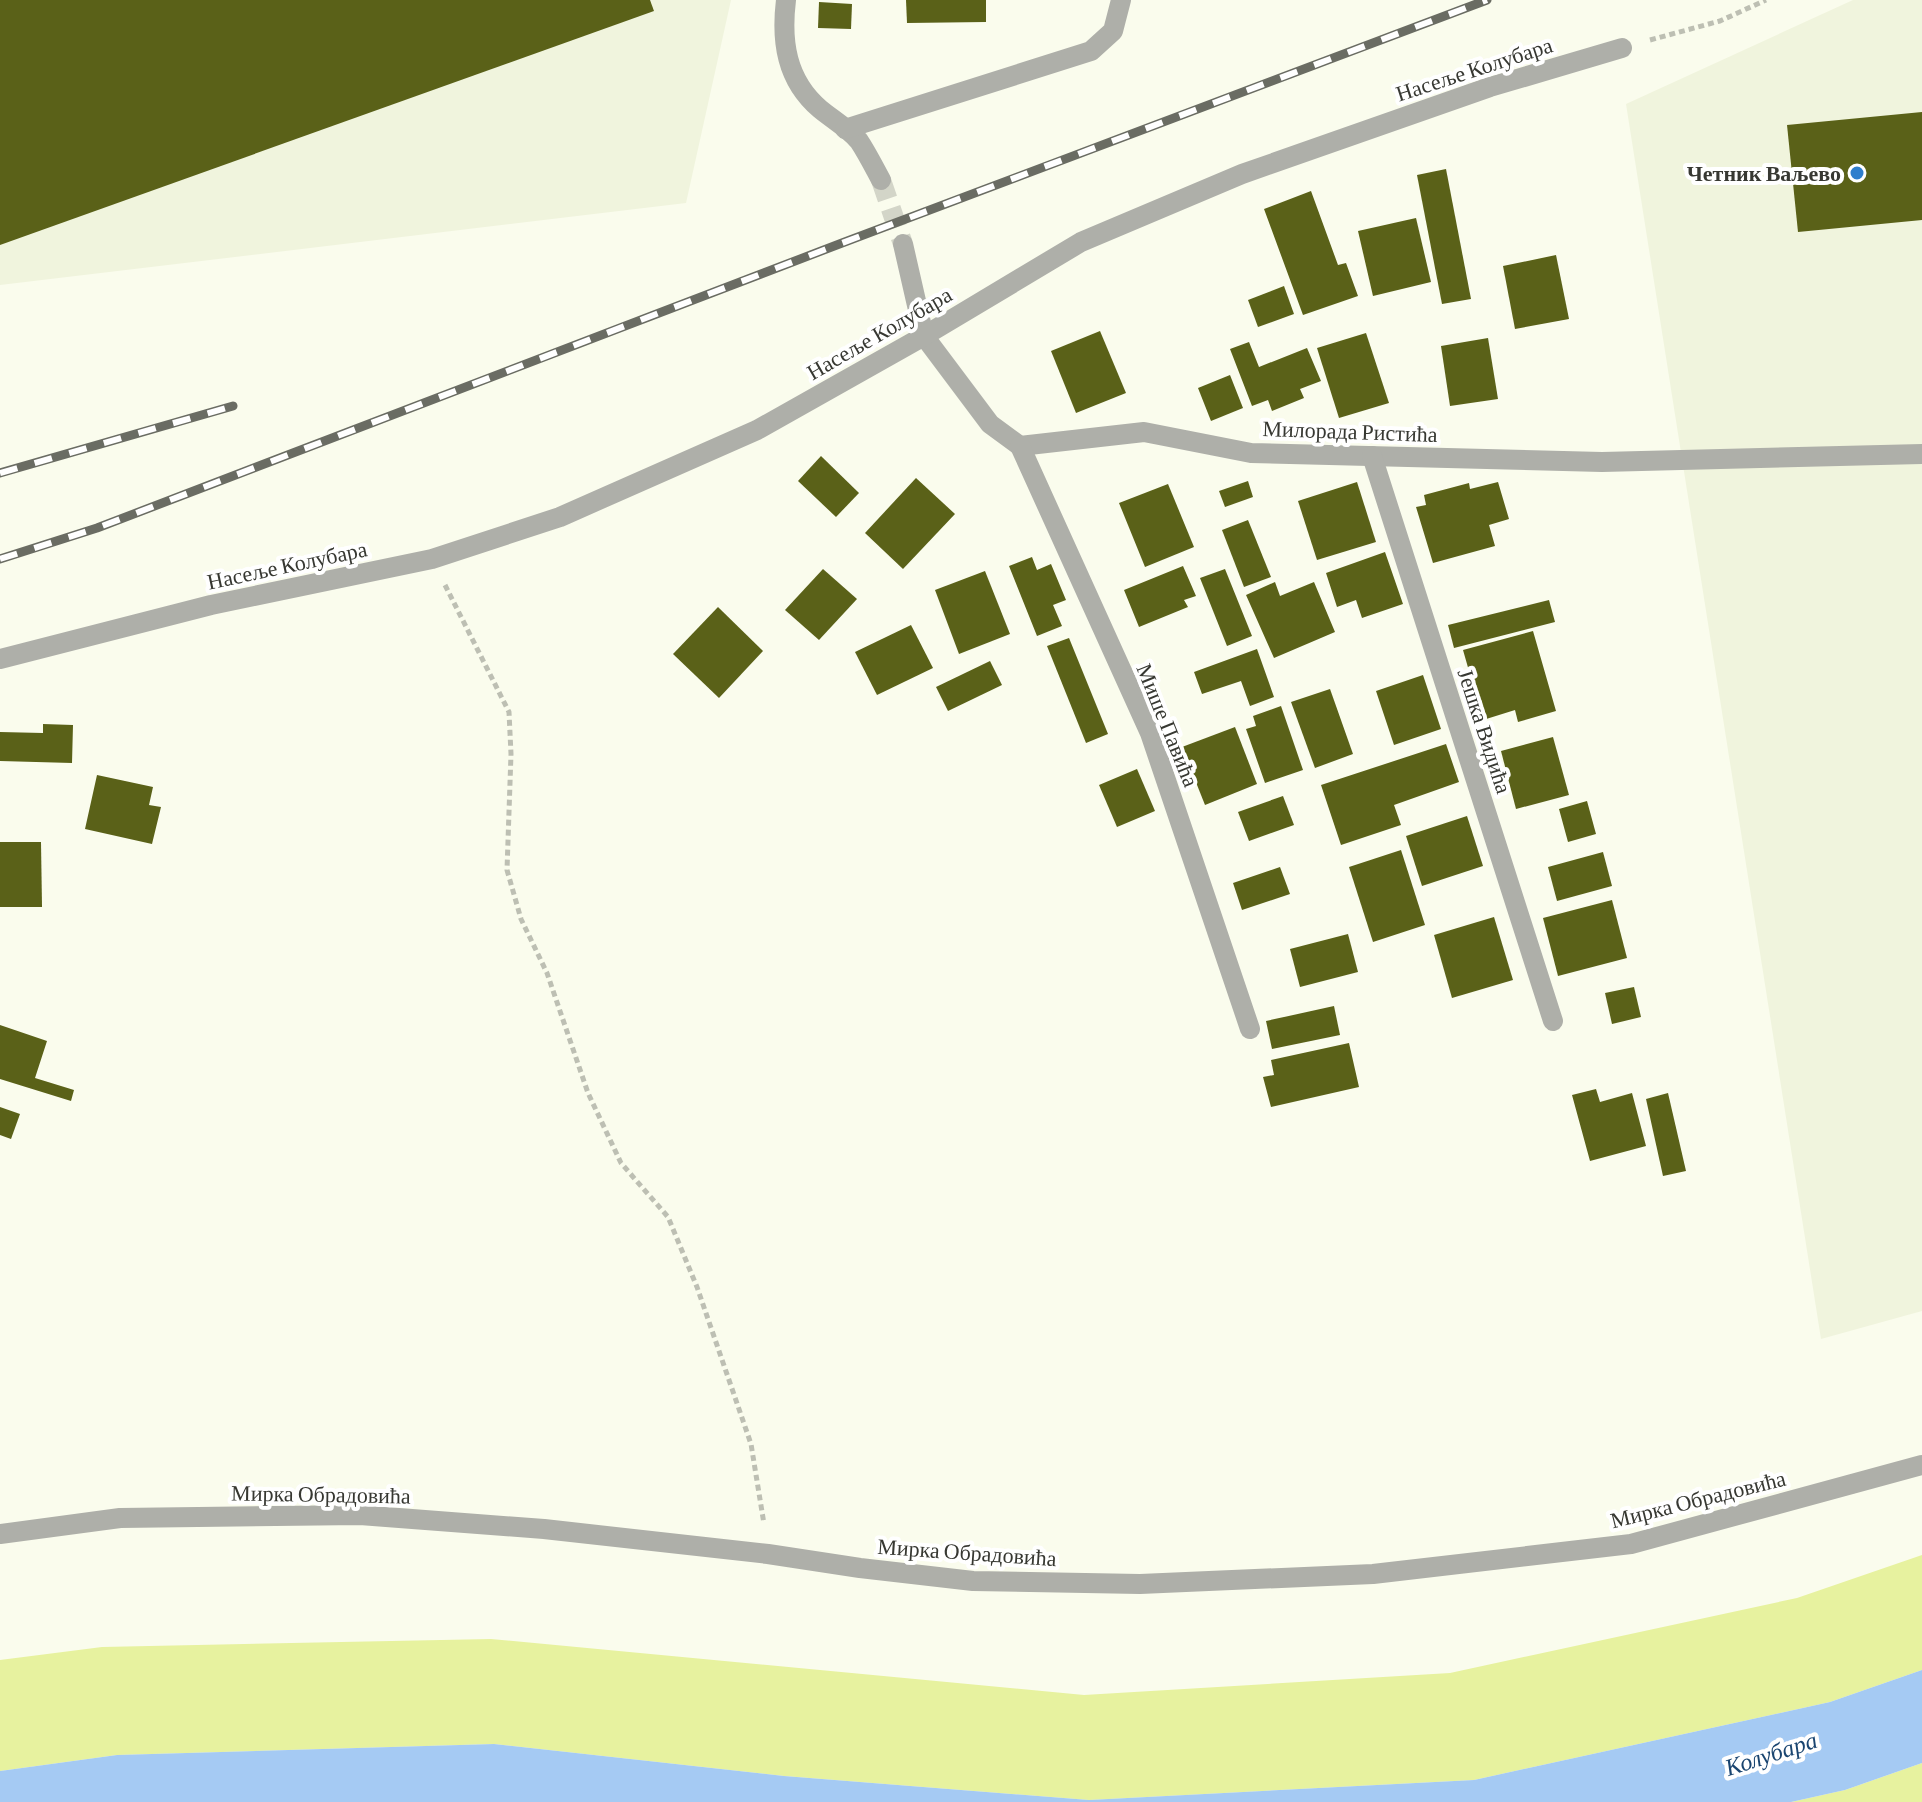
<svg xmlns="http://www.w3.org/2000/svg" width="1922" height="1802" viewBox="0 0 1922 1802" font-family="'Crimson Pro',serif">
  <rect width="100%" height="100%" fill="#fafced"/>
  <g fill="#f0f4dd">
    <polygon points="0,0 731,0 686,203 0,285"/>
    <polygon points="1853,0 1922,0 1922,1311 1821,1339 1626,104"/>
  </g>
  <g fill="#e7f29f">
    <polygon points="1922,1555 1922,1670 1830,1702 1474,1780 1089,1800 784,1776 494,1744 117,1755 0,1771 0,1660 102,1647 491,1639 1084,1695 1450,1673 1797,1598"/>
    <polygon points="1922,1763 1922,1802 1791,1802 1845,1790"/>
  </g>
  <polygon fill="#a5caf3" points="1922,1670 1922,1763 1845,1790 1791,1802 0,1802 0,1771 117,1755 494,1744 784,1776 1089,1800 1474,1780 1830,1702"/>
  <g fill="#5a6118">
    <polygon points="0,0 650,0 654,11 0,245"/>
    <polygon points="906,0 986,0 986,22 907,23"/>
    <polygon points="819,2 852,4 851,29 818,28"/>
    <polygon points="1922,112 1922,220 1798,232 1787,125"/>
    <polygon points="1446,169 1471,299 1442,304 1417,175"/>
    <polygon points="1311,191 1338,265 1346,263 1358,296 1303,315 1264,209"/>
    <polygon points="1416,218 1431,282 1373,296 1358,231"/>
    <polygon points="1556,255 1569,319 1515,329 1503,266"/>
    <polygon points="1284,286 1294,314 1258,327 1248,300"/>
    <polygon points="1100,331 1126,393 1076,413 1051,351"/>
    <polygon points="1366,333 1389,403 1339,418 1317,348"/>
    <polygon points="1488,338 1498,399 1450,406 1441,346"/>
    <polygon points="1249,342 1259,367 1307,348 1321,381 1300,389 1304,398 1272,411 1268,400 1252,406 1230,349"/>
    <polygon points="1230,375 1243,408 1211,421 1198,388"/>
    <polygon points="821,456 859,493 836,517 798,481"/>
    <polygon points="916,478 955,514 903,569 865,533"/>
    <polygon points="1248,481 1253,497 1225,507 1219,491"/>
    <polygon points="1357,482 1376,542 1317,560 1298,501"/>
    <polygon points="1498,482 1509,519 1489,525 1495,546 1433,563 1416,507 1426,505 1424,495 1469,483 1470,489"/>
    <polygon points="1168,484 1194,547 1145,567 1119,503"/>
    <polygon points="1248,520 1271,577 1244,587 1222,530"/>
    <polygon points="1385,552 1403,604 1362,618 1356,600 1337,607 1326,573"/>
    <polygon points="1032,557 1037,570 1051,564 1066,600 1053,605 1062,626 1037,636 1009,566"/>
    <polygon points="1183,566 1196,596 1184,600 1188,607 1139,627 1124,590"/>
    <polygon points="823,569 857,599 819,640 785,610"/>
    <polygon points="1225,569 1252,636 1227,646 1200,578"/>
    <polygon points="985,571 1010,634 959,654 935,590"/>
    <polygon points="1275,582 1280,596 1314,582 1335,632 1274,658 1246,595"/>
    <polygon points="1549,600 1555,622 1454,648 1448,625"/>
    <polygon points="718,607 763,651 719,698 673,654"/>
    <polygon points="911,625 933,668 877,695 855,652"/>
    <polygon points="1533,631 1556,711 1518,722 1515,710 1483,720 1463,650"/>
    <polygon points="1069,638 1108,734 1086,743 1047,646"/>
    <polygon points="1257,649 1274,697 1250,706 1241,681 1202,694 1194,672"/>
    <polygon points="990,661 1002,685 948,711 936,687"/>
    <polygon points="1423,675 1441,729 1394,745 1376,691"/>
    <polygon points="1330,689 1353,754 1315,768 1291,702"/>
    <polygon points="1281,706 1303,770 1265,783 1246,729 1256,726 1253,716"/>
    <polygon points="43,724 73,725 72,763 0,761 0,732 43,733"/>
    <polygon points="1235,727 1257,784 1205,805 1182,747"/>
    <polygon points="1553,737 1569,795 1516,809 1501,751"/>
    <polygon points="1446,744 1459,782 1394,805 1401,825 1341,845 1321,785"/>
    <polygon points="1137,769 1155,811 1117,827 1099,785"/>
    <polygon points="97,775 153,787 149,805 161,807 152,844 85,829"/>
    <polygon points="1283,796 1294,825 1249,841 1238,812"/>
    <polygon points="1587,801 1596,834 1568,842 1559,809"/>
    <polygon points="1467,816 1483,866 1422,886 1406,836"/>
    <polygon points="0,842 41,842 42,907 0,907"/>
    <polygon points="1401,850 1425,925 1373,942 1349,867"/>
    <polygon points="1603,852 1612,886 1557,901 1548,867"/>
    <polygon points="1280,867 1290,894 1242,910 1233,883"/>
    <polygon points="1612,900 1627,958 1558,976 1543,918"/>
    <polygon points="1494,917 1513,980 1452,998 1434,935"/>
    <polygon points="1348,934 1358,972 1300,987 1290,949"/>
    <polygon points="1634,987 1641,1017 1612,1024 1605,993"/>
    <polygon points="1334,1006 1340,1035 1272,1049 1266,1021"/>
    <polygon points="0,1025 47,1041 35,1078 74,1090 71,1101 0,1079"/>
    <polygon points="1349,1043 1359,1087 1271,1107 1263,1077 1274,1075 1271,1060"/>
    <polygon points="1596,1089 1600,1102 1632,1093 1646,1146 1590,1161 1572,1095"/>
    <polygon points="1668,1093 1686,1171 1663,1176 1646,1099"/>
    <polygon points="0,1107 20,1114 11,1139 0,1135"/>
  </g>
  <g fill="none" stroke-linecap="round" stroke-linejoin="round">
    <polyline stroke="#d3d5c8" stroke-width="20" stroke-dasharray="20 10" stroke-linecap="butt" points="881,180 903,244"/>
    <g stroke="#bdbfb3" stroke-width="5" stroke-dasharray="6 4" stroke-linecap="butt">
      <polyline points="1650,40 1720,21 1766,0"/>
      <polyline points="445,585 509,712 511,754 507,870 521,919 547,973 588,1093 621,1163 668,1217 697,1287 751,1444 764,1524"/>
    </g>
    <g stroke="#aeafa9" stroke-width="20">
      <path d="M 786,0 C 781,41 786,80 820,109 C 832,119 849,129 859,141 C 867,153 874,167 881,180"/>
      <polyline points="845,129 1091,51 1113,31 1121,0"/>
      <polyline points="903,244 924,336 990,424 1020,446 1144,432 1251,453 1602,462 1922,454"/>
      <polyline points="1020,446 1150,733 1250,1029"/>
      <polyline points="1372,456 1553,1021"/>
      <polyline points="0,659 211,605 432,559 560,517 757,430 924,336 1081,242 1242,174 1490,87 1622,48"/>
    </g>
    <polyline stroke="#aeafa9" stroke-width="20" points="0,1534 120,1518 360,1515 544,1529 768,1554 860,1568 973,1581 1140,1584 1373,1574 1631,1544 1922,1465"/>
    <defs>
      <g id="rail">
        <polyline points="0,473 233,406"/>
        <polyline points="0,559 97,528 842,243 1487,0"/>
      </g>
    </defs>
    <use href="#rail" stroke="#6a6c63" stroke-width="9"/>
    <use href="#rail" stroke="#fff" stroke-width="6" stroke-dasharray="18" stroke-linecap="butt"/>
  </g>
  <circle fill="#2e7ecd" stroke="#fff" stroke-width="3" cx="1857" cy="173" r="8"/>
  <g text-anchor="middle" stroke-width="8" stroke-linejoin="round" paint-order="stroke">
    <g font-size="22" fill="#373832" stroke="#fff">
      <text transform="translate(1474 69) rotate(-18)" y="8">Насеље Колубара</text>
      <text transform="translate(879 333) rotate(-30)" y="8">Насеље Колубара</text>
      <text transform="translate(1350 431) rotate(2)" y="8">Милорада Ристића</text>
      <text transform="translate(287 565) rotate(-12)" y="8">Насеље Колубара</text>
      <text transform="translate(1168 725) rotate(68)" y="8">Мише Павића</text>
      <text transform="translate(1485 731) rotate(72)" y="8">Јешка Видића</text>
      <text transform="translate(321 1494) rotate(1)" y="8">Мирка Обрадовића</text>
      <text transform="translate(1698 1499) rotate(-14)" y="8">Мирка Обрадовића</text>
      <text transform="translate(967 1552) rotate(4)" y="8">Мирка Обрадовића</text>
    </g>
    <g font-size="22" font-weight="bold" fill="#373832" stroke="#fff" text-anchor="end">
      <text x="1841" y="181">Четник Ваљево</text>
    </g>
    <g font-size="24" font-style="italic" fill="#1a4570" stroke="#fff">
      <text transform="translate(1771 1754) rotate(-18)" y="8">Колубара</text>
    </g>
  </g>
</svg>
